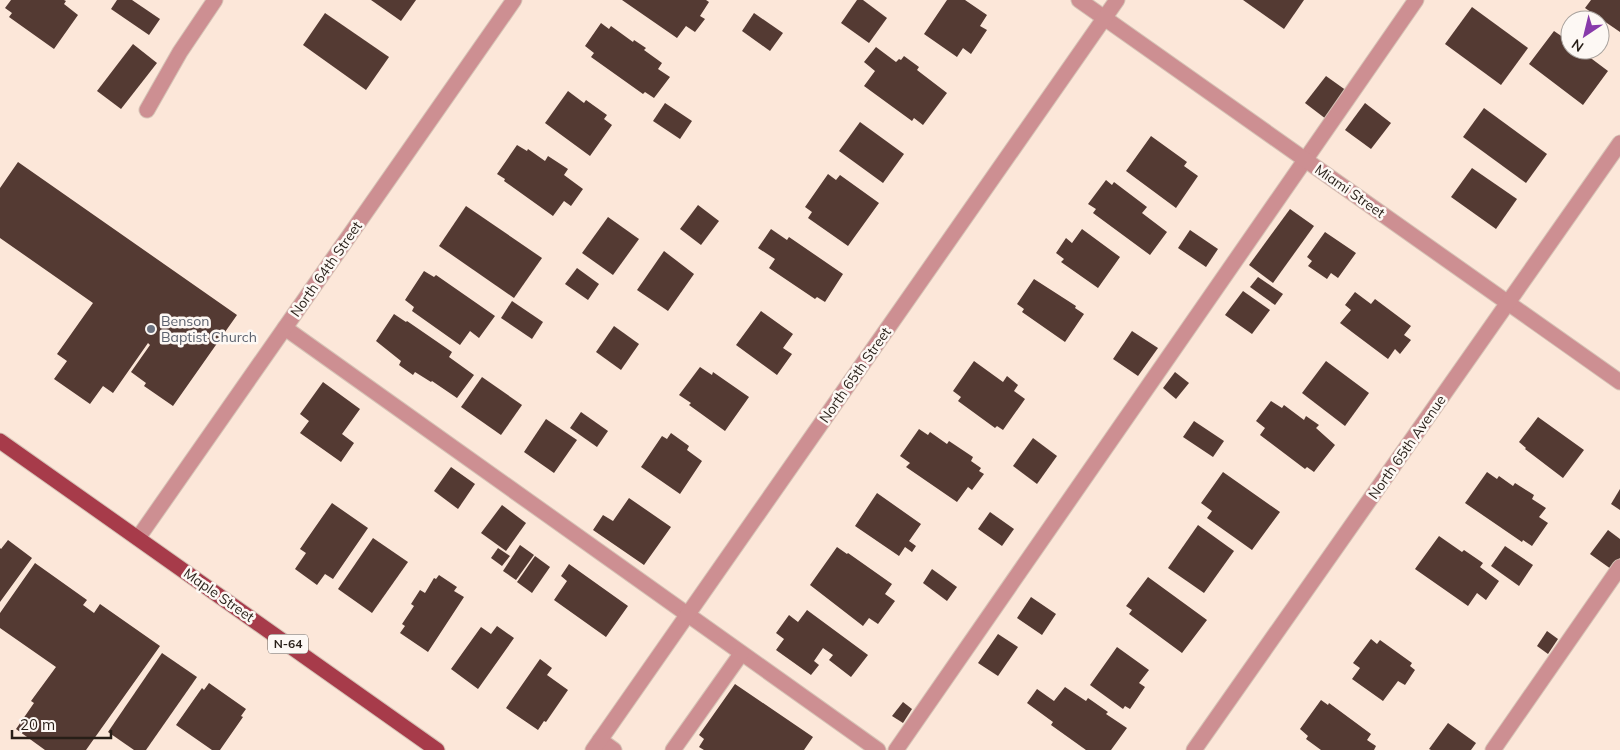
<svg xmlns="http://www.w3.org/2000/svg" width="1620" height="750" viewBox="0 0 1620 750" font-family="Mulish,sans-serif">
  <rect width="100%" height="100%" fill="#fce7d9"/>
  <g fill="#543a33">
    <polygon points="11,0 64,0 66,1 64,4 78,15 54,49 9,17 12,13 5,8"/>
    <polygon points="117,0 132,0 160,19 149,35 111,9"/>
    <polygon points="371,0 416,0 401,21"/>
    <polygon points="622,0 706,0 709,2 700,16 705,19 695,32 686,26 677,38"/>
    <polygon points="857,0 863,0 887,18 869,43 841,23"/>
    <polygon points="947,0 965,0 987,15 980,26 987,30 971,54 963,48 957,57 924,34"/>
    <polygon points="1243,0 1304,0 1284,29"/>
    <polygon points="1591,0 1620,0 1620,32 1585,8"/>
    <polygon points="1472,7 1528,48 1501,85 1445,44"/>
    <polygon points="325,13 389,57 366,90 303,45"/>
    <polygon points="754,13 783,33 770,51 742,31"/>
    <polygon points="601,23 609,29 611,26 633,42 634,40 646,48 644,50 662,63 658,69 670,77 654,98 645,92 643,94 591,57 594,53 585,46"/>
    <polygon points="1554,31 1570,42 1570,50 1580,50 1608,71 1583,105 1529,64"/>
    <polygon points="133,44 157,63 121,109 97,91"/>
    <polygon points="876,47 896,62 899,59 901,60 904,56 919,67 917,70 947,93 923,125 914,118 912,121 864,86 875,71 864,62"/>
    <polygon points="1326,76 1347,91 1326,119 1305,103"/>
    <polygon points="568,91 584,103 586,100 607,115 604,119 612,125 590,156 545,123"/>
    <polygon points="665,103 692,121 680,139 653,121"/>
    <polygon points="1365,103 1391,123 1371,149 1345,130"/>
    <polygon points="1484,108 1547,154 1526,183 1463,137"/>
    <polygon points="860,122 904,154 883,183 839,151"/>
    <polygon points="1151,136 1187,162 1184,166 1198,176 1176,208 1126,171"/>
    <polygon points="517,145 527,151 528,149 545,161 548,156 568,169 564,175 583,189 571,206 564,201 553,216 504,181 505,179 497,174"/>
    <polygon points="18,162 237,315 173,406 144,386 146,383 131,372 150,345 148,343 113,393 103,386 90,404 54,379 67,361 57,354 93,303 0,238 0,188"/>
    <polygon points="1472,168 1517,199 1496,229 1451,197"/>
    <polygon points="828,174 836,180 840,175 879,203 848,246 808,218 812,212 805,207"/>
    <polygon points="1106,180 1112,185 1114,182 1147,207 1142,213 1167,232 1150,255 1093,213 1096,209 1088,204"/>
    <polygon points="698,205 719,221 701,245 680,229"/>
    <polygon points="466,206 542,258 514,298 439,246"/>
    <polygon points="1290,209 1314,226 1273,283 1249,265"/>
    <polygon points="608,217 639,239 613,275 582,253"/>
    <polygon points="771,229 787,240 789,237 843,274 825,302 817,297 815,299 769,268 775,259 758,248"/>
    <polygon points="1082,229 1120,257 1098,288 1061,262 1064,259 1056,253 1066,238 1072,243"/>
    <polygon points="1190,230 1218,249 1206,267 1178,248"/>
    <polygon points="1325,232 1356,253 1338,278 1331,273 1327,279 1308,266 1312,261 1307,257"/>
    <polygon points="664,251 694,274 668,311 637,290"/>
    <polygon points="577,268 599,284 588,300 565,284"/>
    <polygon points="424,271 434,277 436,275 495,316 479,338 470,331 460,345 412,311 414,307 405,300"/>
    <polygon points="1258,277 1283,294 1275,305 1250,287"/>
    <polygon points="1034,279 1076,306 1075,308 1084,314 1065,342 1022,312 1024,309 1017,304"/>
    <polygon points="1243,291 1270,310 1252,334 1225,315"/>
    <polygon points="1355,292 1371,304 1375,299 1411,326 1404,335 1411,340 1400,354 1395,349 1388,359 1340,323 1351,310 1345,305"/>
    <polygon points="512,301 543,322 532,339 501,318"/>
    <polygon points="761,311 793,334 783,348 792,354 777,375 736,345"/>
    <polygon points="394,314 406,322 407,321 452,352 449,357 474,375 457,398 432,381 431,382 415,372 413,375 399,365 401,361 376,341"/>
    <polygon points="614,326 639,344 621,370 596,352"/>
    <polygon points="1132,331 1158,348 1138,376 1113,359"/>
    <polygon points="974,361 1003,382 1007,376 1018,385 1014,391 1025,399 1003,430 997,426 995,428 958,401 961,397 953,391"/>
    <polygon points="1326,361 1369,393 1345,426 1302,393"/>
    <polygon points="700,367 712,375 713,372 749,397 725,431 689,405 691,403 679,395"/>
    <polygon points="1175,372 1189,383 1176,399 1163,388"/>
    <polygon points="482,377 522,405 501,435 461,407"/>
    <polygon points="323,382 360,409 342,434 354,443 341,462 300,433 309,421 300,414"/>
    <polygon points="1271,401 1282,408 1284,405 1304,420 1306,416 1319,425 1316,428 1335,445 1314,472 1307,467 1305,469 1260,435 1265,428 1256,421"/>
    <polygon points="581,412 608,431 597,447 570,428"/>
    <polygon points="1538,417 1584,450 1563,478 1525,449 1526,448 1519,442"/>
    <polygon points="546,419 577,440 554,473 524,452"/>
    <polygon points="1194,421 1224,441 1213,457 1183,437"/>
    <polygon points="919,429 928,435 930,432 947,444 949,441 973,457 971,461 981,468 979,471 984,474 972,490 968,487 957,502 906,467 910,463 900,456"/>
    <polygon points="671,433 689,446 687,450 702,461 680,494 641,467 662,436 667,439"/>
    <polygon points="1033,438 1057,456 1037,484 1013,466"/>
    <polygon points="451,467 475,484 458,509 434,491"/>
    <polygon points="1223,472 1280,512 1252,550 1207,518 1212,511 1201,503"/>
    <polygon points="1487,472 1497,479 1499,476 1513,486 1515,483 1534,495 1532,499 1546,508 1539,517 1548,523 1532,546 1523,540 1522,542 1465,503"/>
    <polygon points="1620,489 1620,510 1611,504"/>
    <polygon points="877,493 921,524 909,541 916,546 912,552 905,547 899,556 855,526"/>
    <polygon points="629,498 671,527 644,565 593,530 603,515 613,521"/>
    <polygon points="332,503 368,528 333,579 325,574 317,585 295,569 306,553 300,549"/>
    <polygon points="502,505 526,523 506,551 481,533"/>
    <polygon points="990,512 1014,529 1002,546 978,529"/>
    <polygon points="1198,525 1234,551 1204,593 1168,568"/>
    <polygon points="1608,530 1620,539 1620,558 1611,569 1590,554"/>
    <polygon points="1439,536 1462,552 1464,550 1483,563 1480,567 1499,581 1486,600 1477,593 1468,606 1415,569"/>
    <polygon points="373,538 408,562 372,613 338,589"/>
    <polygon points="8,540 32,558 0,602 0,548 1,549"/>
    <polygon points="520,545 534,555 516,580 503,571"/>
    <polygon points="1505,546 1533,565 1519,586 1491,566"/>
    <polygon points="837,547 847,554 848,553 892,584 885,594 895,601 878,624 869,618 863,626 810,585"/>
    <polygon points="498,548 510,556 502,566 491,558"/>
    <polygon points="535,556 550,567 532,593 517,582"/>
    <polygon points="35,563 87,600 83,605 94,613 100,604 160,646 86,750 45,750 16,729 34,703 31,701 56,667 0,628 0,613"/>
    <polygon points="569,564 628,606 606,637 554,600 567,581 561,576"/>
    <polygon points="932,569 957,587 947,601 923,583"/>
    <polygon points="439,575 457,587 454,591 464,597 428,652 400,633 405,626 402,624 414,606 411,604 420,590 425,593 434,578 436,579"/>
    <polygon points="1148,577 1207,620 1182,653 1129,614 1132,610 1126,606"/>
    <polygon points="1031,597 1056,614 1042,635 1017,618"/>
    <polygon points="807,610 868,655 851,677 829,660 833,655 823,648 814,661 819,665 811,675 776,650 784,639 776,633 789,615 798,622"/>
    <polygon points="497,626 514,638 478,689 451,669 481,627 491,634"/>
    <polygon points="1547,631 1558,639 1548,654 1537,646"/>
    <polygon points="998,634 1018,647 998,676 978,663"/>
    <polygon points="1371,639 1377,644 1380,640 1412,663 1410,666 1415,670 1405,685 1398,681 1383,701 1352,679 1360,668 1353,663"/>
    <polygon points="1117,647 1149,670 1139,683 1145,687 1130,709 1125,706 1123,709 1090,685"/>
    <polygon points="162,653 197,677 146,750 134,750 108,732"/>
    <polygon points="540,659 552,668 547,675 568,690 546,722 544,721 538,730 506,708"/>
    <polygon points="209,683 246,709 241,716 243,717 220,750 212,750 176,725 202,688 204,690"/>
    <polygon points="735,684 813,737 804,750 704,750 699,747 704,739 699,735"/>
    <polygon points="1065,687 1086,701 1088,698 1108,712 1106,714 1127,728 1111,750 1086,750 1051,725 1053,722 1027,703 1037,689 1054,701"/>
    <polygon points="1321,700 1328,705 1329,703 1371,734 1367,740 1376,746 1374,750 1321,750 1306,739 1308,736 1300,729"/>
    <polygon points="903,702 912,709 903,723 892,716"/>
    <polygon points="1448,723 1476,743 1471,750 1431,750 1429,749"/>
  </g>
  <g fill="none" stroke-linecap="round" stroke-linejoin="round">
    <defs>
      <g id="lane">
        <polyline points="147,110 180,52 215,0"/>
        <polyline points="285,328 878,750"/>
        <polyline points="600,740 614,750"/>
        <polyline points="673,750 741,654"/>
        <polyline points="896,750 1416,0"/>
        <polyline points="1493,750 1620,567"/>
      </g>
      <g id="street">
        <polyline points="1079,0 1620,382"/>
        <polyline points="138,538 514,0"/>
        <polyline points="593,750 1117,0"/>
        <polyline points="1194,750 1620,143"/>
      </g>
      <polyline id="primary" points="0,441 437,750"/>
    </defs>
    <use href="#lane" stroke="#d6c3b6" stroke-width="17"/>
    <use href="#street" stroke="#d6c3b6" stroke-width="17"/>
    <use href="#primary" stroke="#d6c3b6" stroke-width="17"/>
    <use href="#lane" stroke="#cd8f92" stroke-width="15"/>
    <use href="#street" stroke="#cd8f92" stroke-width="15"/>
    <use href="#primary" stroke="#a73b4a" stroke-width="15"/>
  </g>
  <circle fill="#6b7280" stroke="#fdf8f4" stroke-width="2" cx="151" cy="329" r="5"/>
  <g text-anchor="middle" stroke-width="5" stroke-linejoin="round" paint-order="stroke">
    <rect fill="#fdf8f4" stroke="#675f59" stroke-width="1" x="268" y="634.5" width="40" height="19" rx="4"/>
    <g font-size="12" font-weight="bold" fill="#271e17">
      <text x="288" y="648">N-64</text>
    </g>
    <g font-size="14" fill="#271e17" stroke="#fdf8f4">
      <text transform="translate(1350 191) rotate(35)" y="5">Miami Street</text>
      <text transform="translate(326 269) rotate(-55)" y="5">North 64th Street</text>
      <text transform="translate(855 375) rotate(-55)" y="5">North 65th Street</text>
      <text transform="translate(1407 447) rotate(-55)" y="5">North 65th Avenue</text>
      <text transform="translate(219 595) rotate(35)" y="5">Maple Street</text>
    </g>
    <g font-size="14" fill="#5b616d" stroke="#fdf8f4" text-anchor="start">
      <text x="161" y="326">Benson<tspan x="161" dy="16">Baptist Church</tspan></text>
    </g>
  </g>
  <g transform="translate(1585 35) rotate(215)"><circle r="24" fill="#fdf8f4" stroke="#a7a19c"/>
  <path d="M0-4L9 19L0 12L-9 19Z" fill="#883aaa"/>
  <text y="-8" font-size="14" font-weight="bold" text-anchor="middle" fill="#271e17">N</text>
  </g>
  <path d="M12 730v8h99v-8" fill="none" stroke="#271e17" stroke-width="2.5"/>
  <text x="20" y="730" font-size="15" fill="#271e17" stroke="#fdf8f4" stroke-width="4" paint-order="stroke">20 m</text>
</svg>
